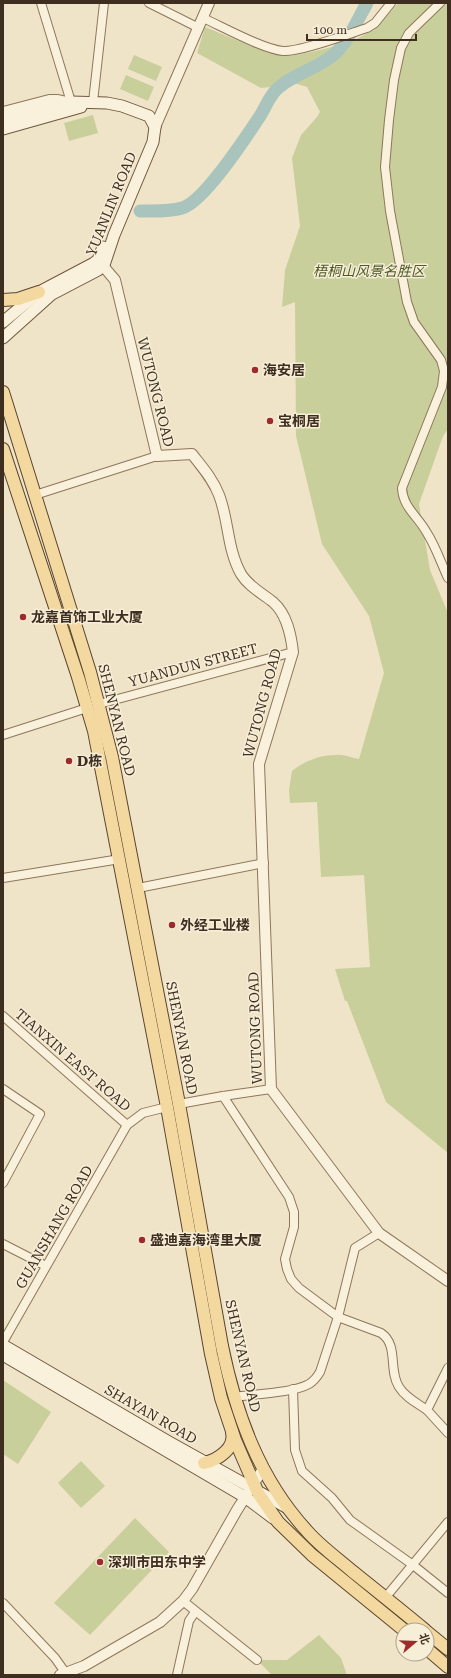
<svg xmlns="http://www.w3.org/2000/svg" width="451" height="1678" viewBox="0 0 451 1678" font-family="'Roboto Serif','Noto Sans SC',serif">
  <rect width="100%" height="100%" fill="#f0e4c8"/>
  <g fill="#c9cf9b">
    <path d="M 398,3 L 448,3 L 448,429 L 443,436 L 419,504 L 430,570 L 448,613 L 448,1153 L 386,1102 L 347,1001 L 345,1001 L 335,969 L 370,967 L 364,875 L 321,877 L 317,802 L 290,803 L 289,790 L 292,771 C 304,761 320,755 336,755 C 343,754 352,758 359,759 L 384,673 L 369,616 L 322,544 L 296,436 L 295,302 L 282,307 L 285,270 L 300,226 L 292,158 L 301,135 L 317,117 L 320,112 L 307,87 L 297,84 L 261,88 L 197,53 L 205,27 L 268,53 L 290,56 L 316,51 L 351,42 L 375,29 Z"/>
    <polygon points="134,55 162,67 156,81 128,69"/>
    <polygon points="126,75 154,87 148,101 120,89"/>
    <polygon points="93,115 98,133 69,141 64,123"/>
    <polygon points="3,1380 51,1412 18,1464 3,1454"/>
    <polygon points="81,1461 105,1486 81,1508 58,1483"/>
    <polygon points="135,1518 169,1552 90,1635 54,1603"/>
    <polygon points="319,1635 341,1658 347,1675 272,1675 257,1660 287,1660"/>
  </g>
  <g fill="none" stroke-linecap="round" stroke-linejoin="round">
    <path stroke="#a9c4bc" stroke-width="13" d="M 140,211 C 153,211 169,212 182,208 C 204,202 246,137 260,116 C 266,107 269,96 278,88 C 293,74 316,69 332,56 C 347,45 358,19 367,3"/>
    <defs>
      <g id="minor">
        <polyline points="41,3 71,102"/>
        <polyline points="149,3 199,28"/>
        <path d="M 440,3 L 409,33 L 401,48 L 394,80 L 389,120 L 385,167 L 390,211 L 407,302 L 414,322 L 441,360 L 444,371 L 442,387 L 402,488 C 403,508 418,516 427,533 C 436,547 441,563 448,578"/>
        <path d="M 203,18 C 223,27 263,49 283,51 C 300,52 348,34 367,28 L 375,23 L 391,3"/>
        <polyline points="93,102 104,3"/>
        <polyline points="3,111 49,99 57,99 71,102"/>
        <polyline points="35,495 157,456"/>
        <polyline points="99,704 293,652"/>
        <polyline points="3,735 87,708"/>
        <polyline points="3,878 120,859"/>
        <polyline points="138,888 264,863"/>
        <polyline points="3,1016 127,1125 143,1113 167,1107"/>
        <polyline points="3,1089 40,1114 3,1183"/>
        <path d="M 223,1096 L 289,1197 L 294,1212 L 294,1227 L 285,1259 L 287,1269 L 291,1279 L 299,1288 L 338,1317 L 381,1333 C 399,1345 388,1370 399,1387 C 405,1397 417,1403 427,1410"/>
        <polyline points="179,1104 223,1096 271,1089"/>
        <polyline points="3,1244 46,1266"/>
        <polyline points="3,1342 127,1125"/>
        <polyline points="448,1368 427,1410 448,1433"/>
        <polyline points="293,1389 295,1450 302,1471 332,1498 350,1520 413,1565 448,1593"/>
        <path d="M 234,1397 C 254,1394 293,1393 309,1384 C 314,1381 317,1377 320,1372 L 338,1317 L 355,1248 L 379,1233"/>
        <polyline points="385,1598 448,1522"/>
        <polyline points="183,1601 257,1660"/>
        <polyline points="3,1603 55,1658 67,1675"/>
        <polyline points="177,1675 189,1621 195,1612"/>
      </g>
      <g id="tertiary">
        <polyline points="155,127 209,3"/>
        <path d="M 98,260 L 115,280 L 157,456 L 192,454 C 202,467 213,479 219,495 C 229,521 227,549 241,574 C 249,587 262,593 273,602 C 287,614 291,635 293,652 L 259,764 L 271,1089 L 379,1233 L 448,1281"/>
        <polyline points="60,1675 84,1666 160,1622 183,1601 192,1589 237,1510 263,1469"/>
      </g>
      <g id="secondary">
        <polyline points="3,119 71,102 107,103 122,106 149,116 155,127"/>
        <polyline points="3,129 81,107"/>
        <polyline points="3,322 39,292 94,263 98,260 103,247"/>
        <polyline points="3,338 52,294 98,270 104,265 114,235 153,142 155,127"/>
        <polyline points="3,1345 169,1442 286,1507"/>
        <polyline points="3,1355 245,1497 273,1518"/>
      </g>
      <g id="primary">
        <polyline points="3,300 18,299 39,292"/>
        <path d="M 3,392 L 90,672 L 112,757 L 179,1104 L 222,1346 C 236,1414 259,1479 307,1531 C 320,1546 337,1558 352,1571 C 377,1591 401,1610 425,1630"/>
        <polyline points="3,449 78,677 94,731 167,1107 211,1354 221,1398 235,1440 258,1493 278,1522 312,1555 404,1630"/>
        <path d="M 204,1463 C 218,1460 236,1448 232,1432"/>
        <polyline points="427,1632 448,1649"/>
        <polyline points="427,1649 448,1667"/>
      </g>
    </defs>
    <use href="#minor" stroke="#8d765c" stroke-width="10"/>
    <use href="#tertiary" stroke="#8d765c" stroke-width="12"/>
    <use href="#secondary" stroke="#6f573f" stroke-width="13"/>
    <use href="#primary" stroke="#5b4430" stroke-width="14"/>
    <use href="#minor" stroke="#faf1dc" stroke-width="8"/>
    <use href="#tertiary" stroke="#faf1dc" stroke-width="10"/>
    <use href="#secondary" stroke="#faf1dc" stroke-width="11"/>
    <use href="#primary" stroke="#f3d9a0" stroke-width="12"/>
  </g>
  <g fill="#9e2a2b" stroke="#f7eed8" stroke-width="1.5">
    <circle cx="255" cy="370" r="4"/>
    <circle cx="270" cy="421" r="4"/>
    <circle cx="23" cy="617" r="4"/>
    <circle cx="69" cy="761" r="4"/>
    <circle cx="172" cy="925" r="4"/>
    <circle cx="142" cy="1240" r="4"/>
    <circle cx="100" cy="1562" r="4"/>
  </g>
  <g text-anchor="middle" stroke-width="3" stroke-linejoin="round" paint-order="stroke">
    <g font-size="14" fill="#3d2e20" stroke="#f7eed8">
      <text transform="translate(111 204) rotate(-68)" y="5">YUANLIN ROAD</text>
      <text transform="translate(156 392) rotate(76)" y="5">WUTONG ROAD</text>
      <text transform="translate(193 665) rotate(-15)" y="5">YUANDUN STREET</text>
      <text transform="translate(262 703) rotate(-75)" y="5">WUTONG ROAD</text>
      <text transform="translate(117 720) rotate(76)" y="5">SHENYAN ROAD</text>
      <text transform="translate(255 1028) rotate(-92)" y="5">WUTONG ROAD</text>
      <text transform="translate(182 1038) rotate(79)" y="5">SHENYAN ROAD</text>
      <text transform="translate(73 1060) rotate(41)" y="5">TIANXIN EAST ROAD</text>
      <text transform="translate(54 1227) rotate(-60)" y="5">GUANSHANG ROAD</text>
      <text transform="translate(243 1356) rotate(77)" y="5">SHENYAN ROAD</text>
      <text transform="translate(151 1414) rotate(30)" y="5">SHAYAN ROAD</text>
    </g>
    <g font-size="14" font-style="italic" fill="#4d5a26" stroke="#f7eed8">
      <text x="369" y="276">梧桐山风景名胜区</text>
    </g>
    <g font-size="14" font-weight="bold" fill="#3d2e20" stroke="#f7eed8" text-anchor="start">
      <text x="263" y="375">海安居</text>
      <text x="278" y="426">宝桐居</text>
      <text x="31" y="622">龙嘉首饰工业大厦</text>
      <text x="77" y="766">D栋</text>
      <text x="180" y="930">外经工业楼</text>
      <text x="150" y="1245">盛迪嘉海湾里大厦</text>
      <text x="108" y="1567">深圳市田东中学</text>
    </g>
  </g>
  <rect width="451" height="1678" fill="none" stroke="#3d2e20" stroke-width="8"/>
  <g transform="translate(415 1642) rotate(71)"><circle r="19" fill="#f7eed8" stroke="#ada18e"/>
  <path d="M0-3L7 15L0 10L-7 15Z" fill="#9e2a2b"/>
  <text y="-6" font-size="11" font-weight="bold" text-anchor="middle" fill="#3d2e20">北</text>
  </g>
  <path d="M307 34v6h109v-6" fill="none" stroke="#3d2e20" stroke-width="2"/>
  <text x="313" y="34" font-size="12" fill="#3d2e20" stroke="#f7eed8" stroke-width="3" paint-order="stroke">100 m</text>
</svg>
